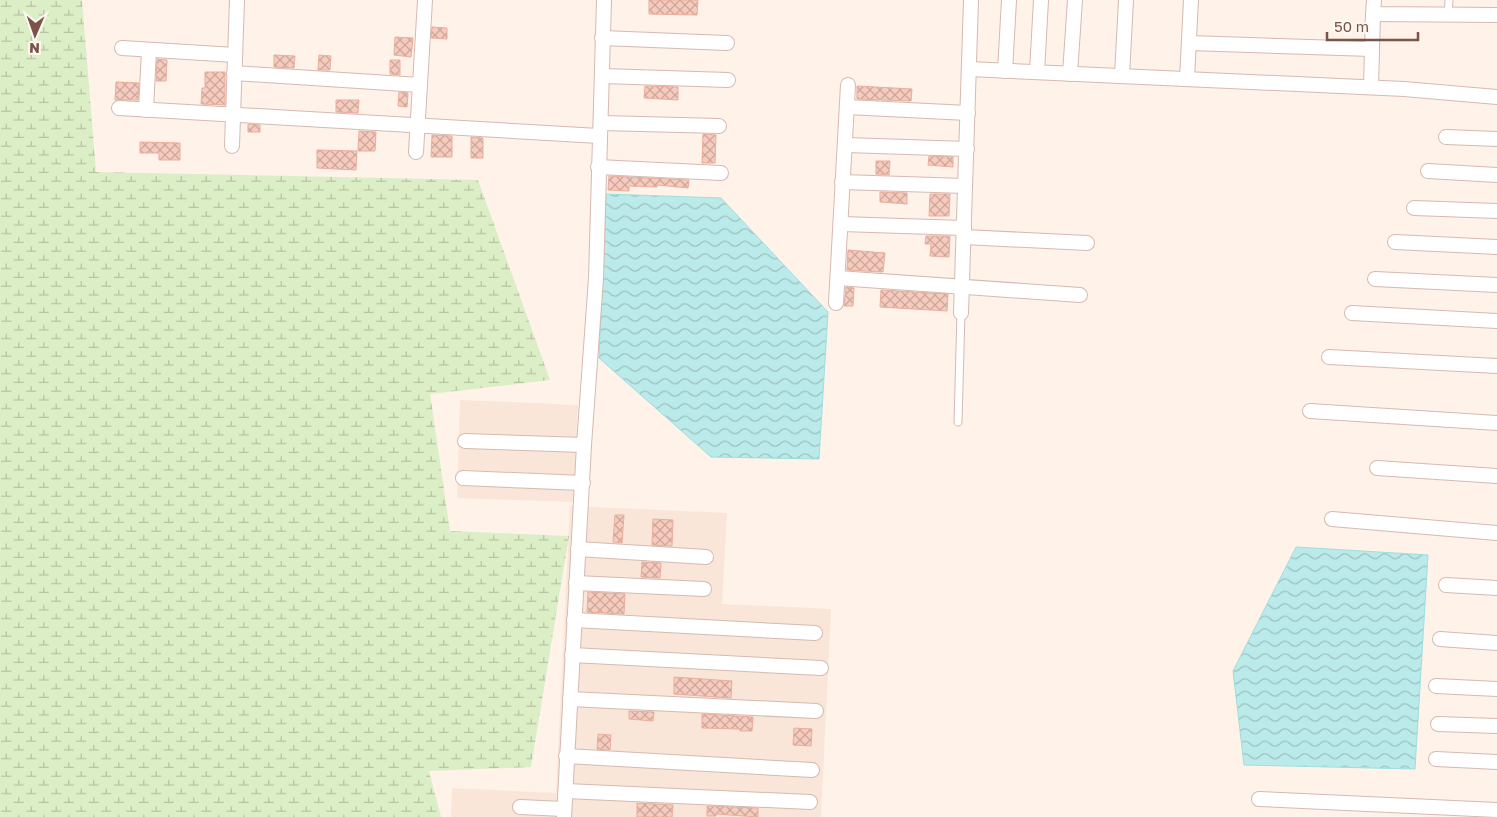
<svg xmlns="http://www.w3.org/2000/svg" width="1497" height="817" viewBox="0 0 1497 817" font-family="'Golos Text',sans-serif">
  <defs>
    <pattern id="wetland-marsh" width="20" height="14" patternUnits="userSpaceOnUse" patternTransform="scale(1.25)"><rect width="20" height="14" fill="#dceec5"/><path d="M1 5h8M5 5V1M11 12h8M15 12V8" fill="none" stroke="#b7c3a2"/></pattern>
    <pattern id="water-waves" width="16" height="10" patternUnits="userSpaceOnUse" patternTransform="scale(1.25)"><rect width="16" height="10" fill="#baebea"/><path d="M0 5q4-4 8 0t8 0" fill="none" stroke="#9cc1c0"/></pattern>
    <pattern id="building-cross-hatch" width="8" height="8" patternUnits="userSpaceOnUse" patternTransform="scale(1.25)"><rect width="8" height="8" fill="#f6cbbd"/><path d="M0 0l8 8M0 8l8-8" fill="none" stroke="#cca79c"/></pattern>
  </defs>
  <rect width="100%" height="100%" fill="#fef2e9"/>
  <g fill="#f9e6d9">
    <polygon points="460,400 578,405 574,502 457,498"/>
    <polygon points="570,506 727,513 722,604 831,609 821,817 451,817 452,788 556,793"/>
  </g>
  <polygon fill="url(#wetland-marsh)" points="0,0 82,0 96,172 478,180 550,380 430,394 450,531 569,536 531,767 429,771 441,817 0,817"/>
  <g fill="url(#water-waves)" stroke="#9fdedd">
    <polygon points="606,194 721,198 828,312 819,459 711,457 599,358"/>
    <polygon points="1296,547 1428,555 1415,769 1244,765 1233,671"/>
  </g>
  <g fill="url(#building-cross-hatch)" stroke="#ebad9c">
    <polygon points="649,0 698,0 697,15 649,14"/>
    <polygon points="432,27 447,28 447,39 431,38"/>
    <polygon points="395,37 413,38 411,57 394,55"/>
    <polygon points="274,55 295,56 294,68 274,67"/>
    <polygon points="319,55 331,56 330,70 318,70"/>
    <polygon points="157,59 167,60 166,81 156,81"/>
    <polygon points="390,60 400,60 400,75 390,74"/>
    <polygon points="205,72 225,72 225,105 201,104 202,88 205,88"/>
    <polygon points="116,82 139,83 138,100 115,100"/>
    <polygon points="645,86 678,87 678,100 644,98"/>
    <polygon points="857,86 912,89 911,101 857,99"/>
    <polygon points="399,92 408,93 407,107 398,106"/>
    <polygon points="336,100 359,100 358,113 336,112"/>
    <polygon points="248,124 260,125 260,132 248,132"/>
    <polygon points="359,131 376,132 375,151 358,151"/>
    <polygon points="703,134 716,135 715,163 702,163"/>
    <polygon points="432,135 452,136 452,157 431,157"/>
    <polygon points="471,137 483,138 483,158 471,158"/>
    <polygon points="140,142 180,143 180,160 159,160 159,153 140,153"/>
    <polygon points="317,150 357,151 356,170 317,168"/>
    <polygon points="929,156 953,157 953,167 928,165"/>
    <polygon points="876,161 890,161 889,175 876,174"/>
    <polygon points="609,176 689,180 688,188 657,185 657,187 629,186 629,191 608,190"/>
    <polygon points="880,192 907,193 907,204 880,202"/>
    <polygon points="930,194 950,194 949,216 929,216"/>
    <polygon points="926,236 950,236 949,257 930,256 931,244 925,244"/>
    <polygon points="848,250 885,253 883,272 847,270"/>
    <polygon points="846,287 854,288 853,306 844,306"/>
    <polygon points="881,290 948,294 947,311 880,307"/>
    <polygon points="615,515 624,515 622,543 613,542"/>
    <polygon points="653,519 673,520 672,546 652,545"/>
    <polygon points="642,562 661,563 660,578 641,577"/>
    <polygon points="588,592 625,594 624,614 587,612"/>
    <polygon points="674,677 732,681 731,698 674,694"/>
    <polygon points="629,711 654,712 653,721 629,719"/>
    <polygon points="702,714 753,717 752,731 740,731 740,729 702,728"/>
    <polygon points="794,728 812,729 811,746 793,745"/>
    <polygon points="598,734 611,735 610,750 597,749"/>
    <polygon points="637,803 673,805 672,817 637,817"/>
    <polygon points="707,806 758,808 758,817 716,814 716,816 707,816"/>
  </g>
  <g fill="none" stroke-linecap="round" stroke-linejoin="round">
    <defs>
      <g id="service">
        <polyline points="1448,14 1449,0"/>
        <polyline points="958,422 961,313"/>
      </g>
      <g id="minor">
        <polyline points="1374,0 1373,14 1497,15"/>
        <polyline points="602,38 727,43"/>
        <polyline points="1189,43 1372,49"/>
        <polyline points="122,48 235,55"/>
        <polyline points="969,69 1404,89 1497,97"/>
        <polyline points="1005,71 1009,0"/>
        <polyline points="1037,72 1041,0"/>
        <polyline points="234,73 420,85"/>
        <polyline points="1070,74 1075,0"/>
        <polyline points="602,76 728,80"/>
        <polyline points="1122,76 1126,0"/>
        <polyline points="1187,79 1191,0"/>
        <polyline points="1371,87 1373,14"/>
        <polyline points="847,107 968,113"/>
        <polyline points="119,108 599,136"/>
        <polyline points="146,110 149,50"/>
        <polyline points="601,123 719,126"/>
        <polyline points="1446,137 1497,139"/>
        <polyline points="846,145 967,149"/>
        <polyline points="232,146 237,0"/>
        <polyline points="416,152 425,0"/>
        <polyline points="598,167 721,173"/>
        <polyline points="1428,171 1497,175"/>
        <polyline points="842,182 965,186"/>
        <polyline points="1414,208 1497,211"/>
        <polyline points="841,224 964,228"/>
        <polyline points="964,237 1087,243"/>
        <polyline points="1395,242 1497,247"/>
        <polyline points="838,278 1080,295"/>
        <polyline points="1375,279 1497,285"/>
        <polyline points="836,303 848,85"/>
        <polyline points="961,313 971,0"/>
        <polyline points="1352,313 1497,321"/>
        <polyline points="1329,357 1497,366"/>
        <polyline points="1310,411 1497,423"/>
        <polyline points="465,441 584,445"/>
        <polyline points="1377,468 1497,476"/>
        <polyline points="463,478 583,483"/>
        <polyline points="1332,519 1497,533"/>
        <polyline points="578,549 706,557"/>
        <polyline points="576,583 704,589"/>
        <polyline points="1446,585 1497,588"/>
        <polyline points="574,620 815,633"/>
        <polyline points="1440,639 1497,643"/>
        <polyline points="572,655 821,668"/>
        <polyline points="1436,686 1497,689"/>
        <polyline points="570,699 816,711"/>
        <polyline points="1438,724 1497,726"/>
        <polyline points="566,756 812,770"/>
        <polyline points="1436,759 1497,762"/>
        <polyline points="566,791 810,802"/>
        <polyline points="1259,799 1497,810"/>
        <polyline points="520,807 564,809"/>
        <polyline points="564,817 584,445 596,278 604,0"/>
      </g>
    </defs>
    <use href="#service" stroke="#d5baaf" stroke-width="9"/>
    <use href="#minor" stroke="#d5baaf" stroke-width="16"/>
    <use href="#service" stroke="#fff" stroke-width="7"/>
    <use href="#minor" stroke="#fff" stroke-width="14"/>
  </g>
  <g transform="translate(35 35) rotate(182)" stroke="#fff7f1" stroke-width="4" paint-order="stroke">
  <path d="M0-4L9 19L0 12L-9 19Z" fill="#7c5349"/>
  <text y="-8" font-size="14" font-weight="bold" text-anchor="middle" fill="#7c5349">N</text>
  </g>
  <path d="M1327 32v8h91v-8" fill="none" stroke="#7c5349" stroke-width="2.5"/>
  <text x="1334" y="32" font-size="15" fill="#7c5349" stroke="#fff7f1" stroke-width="4" paint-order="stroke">50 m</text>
</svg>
